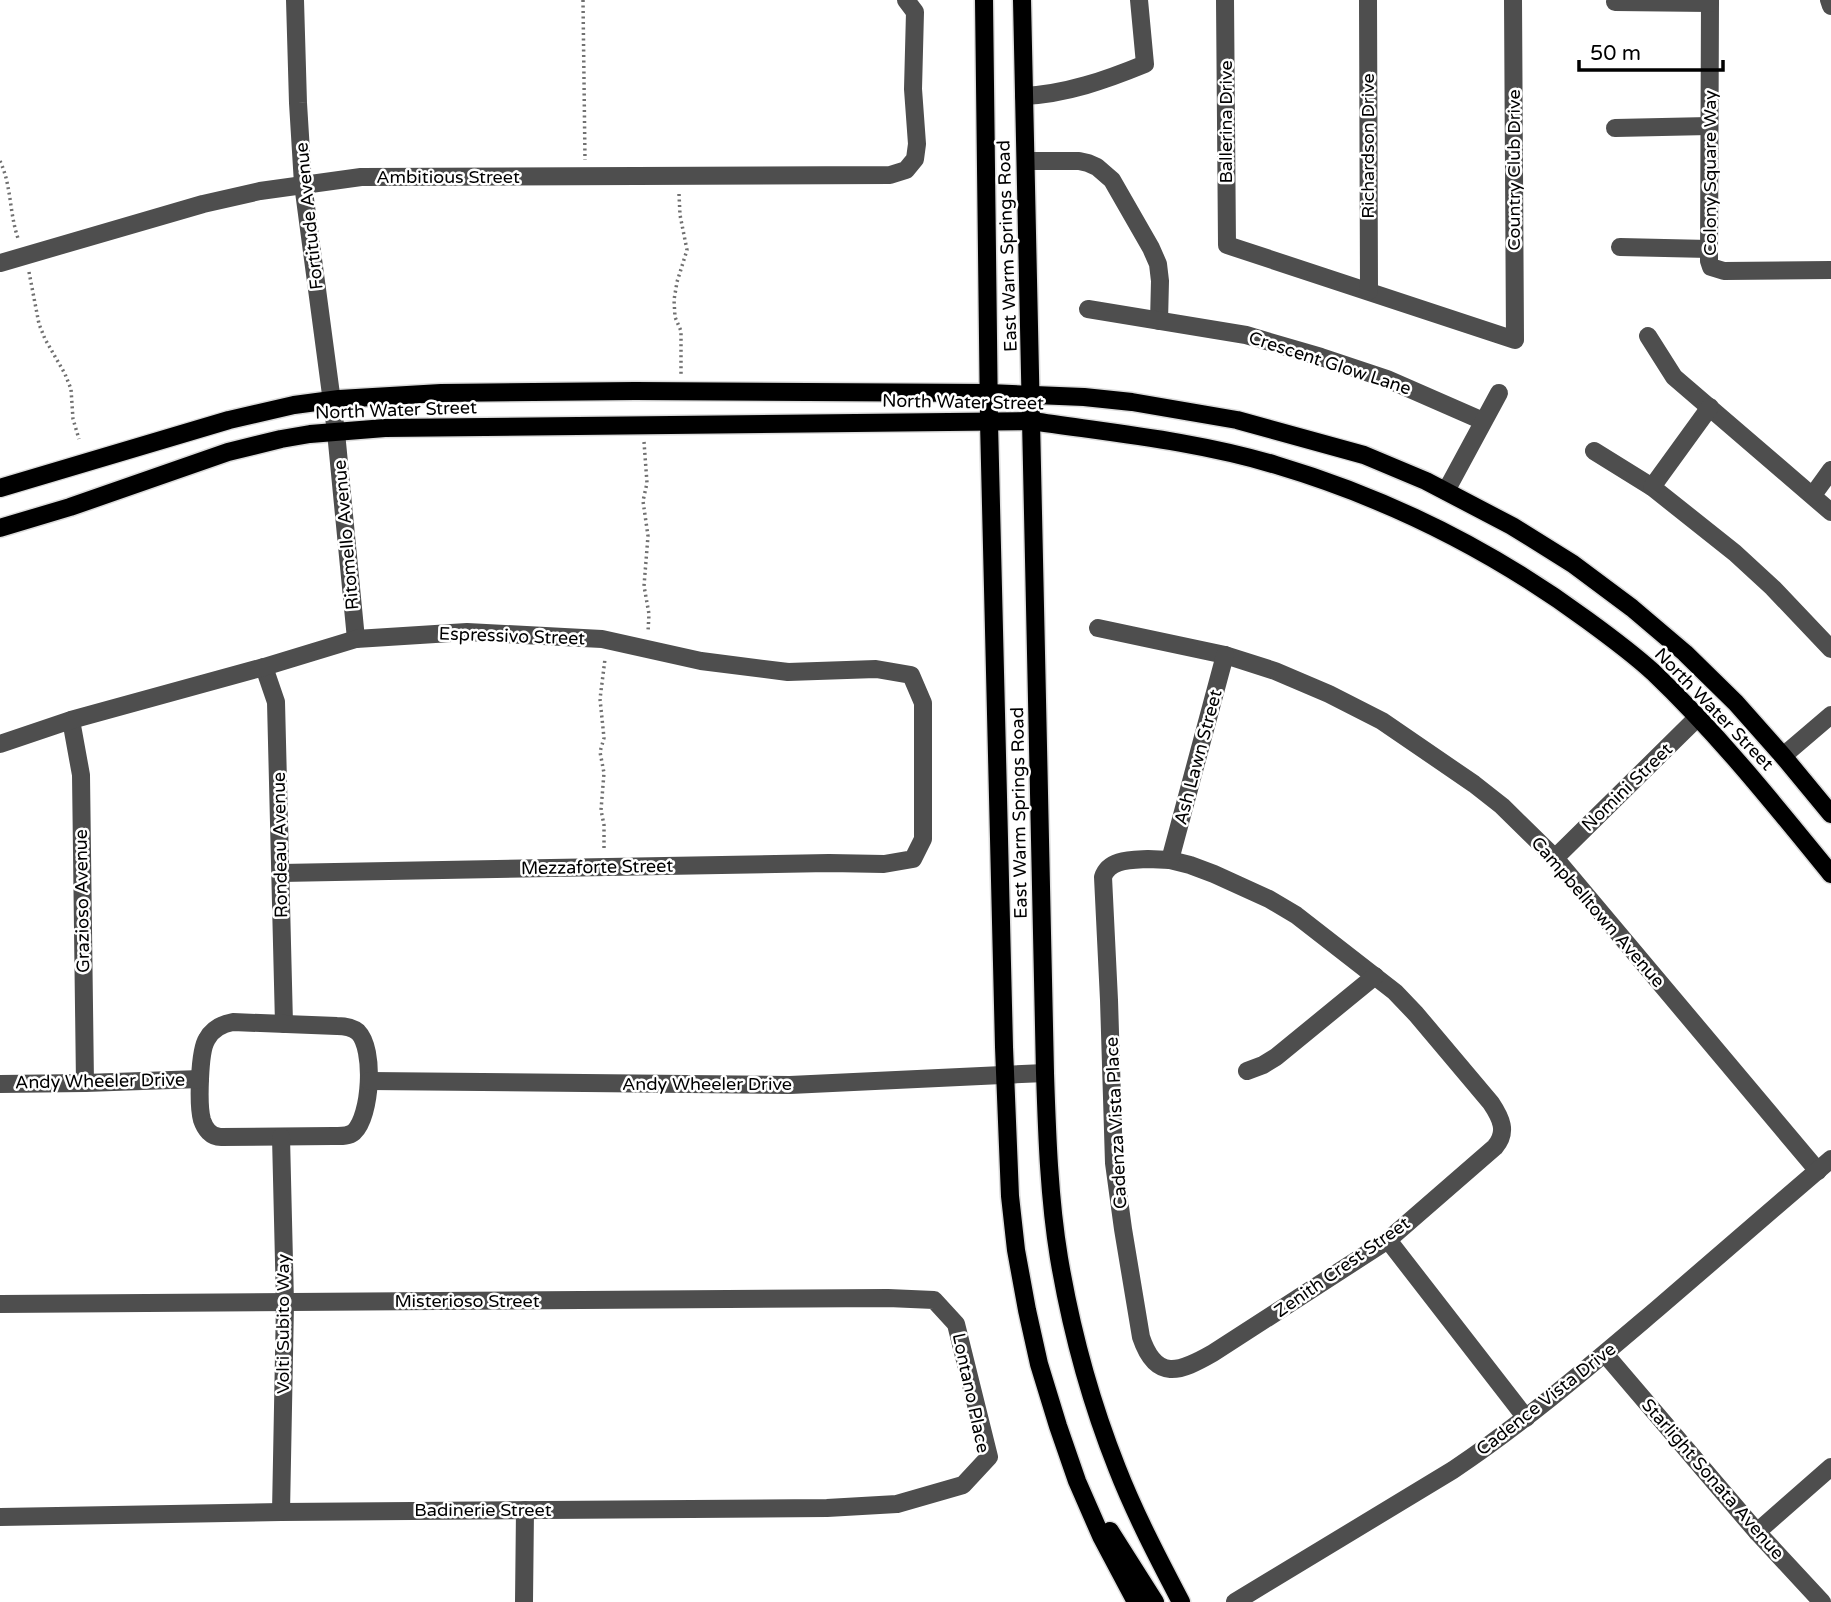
<svg xmlns="http://www.w3.org/2000/svg" width="1831" height="1602" viewBox="0 0 1831 1602" font-family="'Varela Round',sans-serif">
  <rect width="100%" height="100%" fill="#fff"/>
  <g fill="none" stroke-linecap="round" stroke-linejoin="round">
    <defs>
      <g id="major">
        <polyline points="984,0 989,422 1004,1047 1010,1196 1016,1250 1027,1310 1039,1364 1058,1426 1077,1481 1101,1536 1136,1602"/>
        <path d="M 1022,0 L 1045,1073 C 1047,1134 1049,1197 1059,1258 C 1071,1329 1090,1400 1117,1468 C 1135,1514 1158,1558 1181,1602"/>
        <polyline points="0,488 229,420 294,405 339,399 441,393 635,391 989,393 1084,397 1132,402 1237,420 1364,455 1426,481 1512,526 1573,564 1632,608 1685,653 1736,703 1783,756 1831,814"/>
        <path d="M 0,528 L 70,507 L 228,452 L 281,439 L 310,434 L 385,428 L 1032,421 C 1113,433 1196,441 1276,465 C 1387,498 1493,551 1587,620 C 1609,636 1632,653 1653,672 C 1719,735 1774,804 1831,874"/>
        <polyline points="1110,1531 1155,1602"/>
      </g>
    </defs>
    <use href="#major" stroke="#dbdbdb" stroke-width="21"/>
    <g stroke="#707070" stroke-width="3.5" stroke-dasharray="2 3.5" stroke-linecap="butt">
      <polyline points="583,0 585,160"/>
      <path d="M 0,161 C 12,186 9,215 19,241"/>
      <polyline points="679,194 680,215 687,250 677,282 674,300 675,317 681,331 681,376"/>
      <polyline points="29,272 39,324 45,339 65,374 71,389 73,419 79,439"/>
      <polyline points="644,442 647,483 643,501 648,536 644,586 649,614 648,632"/>
      <polyline points="604,848 604,825 601,810 604,773 600,752 604,738 600,699 605,659"/>
    </g>
    <g stroke="#4e4e4e" stroke-width="18">
      <polyline points="295,0 298,103 303,184 336,432 356,639"/>
      <polyline points="1225,0 1227,245 1515,340 1513,0"/>
      <polyline points="1368,0 1369,291"/>
      <polyline points="1710,0 1709,261 1711,267 1724,271 1831,270"/>
      <polyline points="1829,0 1831,6"/>
      <polyline points="1615,2 1710,3"/>
      <path d="M 1024,96 C 1066,94 1106,80 1145,64 L 1139,0"/>
      <polyline points="1615,128 1709,126"/>
      <polyline points="1026,161 1079,161 1088,163 1097,167 1112,180 1151,248 1158,264 1160,281 1159,321"/>
      <polyline points="1620,247 1709,249"/>
      <polyline points="0,263 203,204 260,191 361,177 890,175 906,170 915,159 917,144 913,89 915,12 906,0"/>
      <polyline points="1088,309 1246,335 1321,357 1387,379 1483,421"/>
      <polyline points="1648,336 1674,377 1831,512"/>
      <polyline points="1594,451 1652,487 1735,553 1773,588 1831,649"/>
      <polyline points="1652,487 1710,407"/>
      <polyline points="1446,491 1499,393"/>
      <polyline points="1813,495 1831,470"/>
      <polyline points="1098,628 1225,655 1275,671 1329,694 1382,721 1474,784 1502,806 1555,858 1818,1171"/>
      <polyline points="264,667 276,702 284,1024"/>
      <polyline points="71,720 81,775 85,1083"/>
      <polyline points="0,744 71,720 264,667 356,639 467,632 602,639 701,661 788,672 876,669 911,675 923,703 923,839 913,859 884,864 829,863 281,873"/>
      <polyline points="1783,756 1831,715"/>
      <polyline points="1555,858 1698,717"/>
      <path d="M 1148,859 L 1170,860 L 1190,865 L 1214,874 L 1269,899 L 1296,915 L 1395,992 L 1416,1014 L 1491,1103 C 1501,1118 1508,1132 1495,1147 L 1388,1240 L 1213,1353 C 1180,1372 1156,1382 1141,1337 L 1123,1229 L 1114,1163 L 1109,1000 L 1103,877 C 1109,859 1131,860 1148,859 Z"/>
      <polyline points="1170,860 1225,655"/>
      <path d="M 233,1022 L 337,1026 C 345,1026 352,1027 358,1032 C 375,1049 371,1116 354,1132 C 348,1137 340,1136 333,1136 L 221,1137 C 211,1137 205,1129 202,1120 C 198,1106 199,1051 207,1039 C 213,1028 222,1024 233,1022 Z"/>
      <polyline points="1247,1071 1263,1065 1276,1057 1375,976"/>
      <polyline points="369,1081 790,1085 1045,1073"/>
      <polyline points="0,1084 85,1083 200,1079"/>
      <polyline points="281,1137 285,1303 281,1512"/>
      <polyline points="1388,1240 1526,1418"/>
      <polyline points="0,1304 888,1298 934,1300 956,1324 989,1457 963,1485 897,1504 827,1508 281,1512 0,1517"/>
      <polyline points="1605,1354 1757,1532 1822,1602"/>
      <polyline points="1757,1532 1831,1467"/>
      <polyline points="524,1602 525,1510"/>
      <path d="M 1235,1602 L 1453,1470 C 1525,1422 1591,1365 1657,1309 C 1715,1259 1773,1209 1831,1159"/>
    </g>
    <use href="#major" stroke="#000" stroke-width="18"/>
  </g>
  <g text-anchor="middle" stroke-width="5" stroke-linejoin="round" paint-order="stroke">
    <g font-size="18" fill="#000" stroke="#fff">
      <text transform="translate(1226 122) rotate(-90)" y="6">Ballerina Drive</text>
      <text transform="translate(1368 146) rotate(-90)" y="6">Richardson Drive</text>
      <text transform="translate(1514 170) rotate(-90)" y="6">Country Club Drive</text>
      <text transform="translate(1710 173) rotate(-90)" y="6">Colony Square Way</text>
      <text x="448" y="183">Ambitious Street</text>
      <text transform="translate(309 216) rotate(-96)" y="6">Fortitude Avenue</text>
      <text transform="translate(1007 246) rotate(-92)" y="6">East Warm Springs Road</text>
      <text transform="translate(1330 363) rotate(18)" y="6">Crescent Glow Lane</text>
      <text transform="translate(963 402) rotate(1)" y="6">North Water Street</text>
      <text transform="translate(396 410) rotate(-2)" y="6">North Water Street</text>
      <text transform="translate(346 535) rotate(-95)" y="6">Ritomello Avenue</text>
      <text transform="translate(512 636) rotate(2)" y="6">Espressivo Street</text>
      <text transform="translate(1714 709) rotate(46)" y="6">North Water Street</text>
      <text transform="translate(1198 757) rotate(-75)" y="6">Ash Lawn Street</text>
      <text transform="translate(1627 787) rotate(-44)" y="6">Nomini Street</text>
      <text transform="translate(1019 813) rotate(-91)" y="6">East Warm Springs Road</text>
      <text transform="translate(280 845) rotate(-91)" y="6">Rondeau Avenue</text>
      <text transform="translate(597 867) rotate(-1)" y="6">Mezzaforte Street</text>
      <text transform="translate(82 901) rotate(-91)" y="6">Grazioso Avenue</text>
      <text transform="translate(1598 912) rotate(49)" y="6">Campbelltown Avenue</text>
      <text transform="translate(100 1081) rotate(-1)" y="6">Andy Wheeler Drive</text>
      <text x="707" y="1090">Andy Wheeler Drive</text>
      <text transform="translate(1116 1123) rotate(-93)" y="6">Cadenza Vista Place</text>
      <text transform="translate(1342 1267) rotate(-35)" y="6">Zenith Crest Street</text>
      <text x="467" y="1307">Misterioso Street</text>
      <text transform="translate(283 1324) rotate(-90)" y="6">Volti Subito Way</text>
      <text transform="translate(971 1393) rotate(78)" y="6">Lontano Place</text>
      <text transform="translate(1546 1399) rotate(-38)" y="6">Cadence Vista Drive</text>
      <text transform="translate(1713 1479) rotate(49)" y="6">Starlight Sonata Avenue</text>
      <text x="483" y="1516">Badinerie Street</text>
    </g>
  </g>
  <path d="M1579 60v10h144v-10" fill="none" stroke="#000000" stroke-width="3.5"/>
  <text x="1590" y="60" font-size="21" fill="#000000" stroke="#ffffff" stroke-width="5" paint-order="stroke">50 m</text>
</svg>
